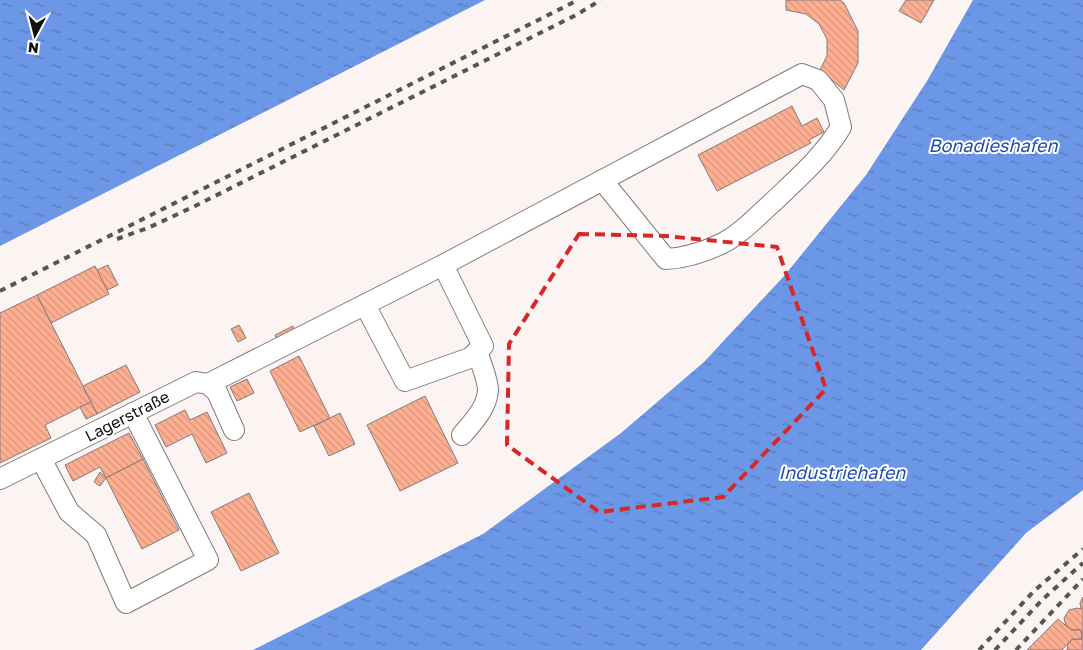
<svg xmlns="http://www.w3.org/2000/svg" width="1083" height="650" viewBox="0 0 1083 650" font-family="'Golos Text',sans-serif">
  <defs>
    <pattern id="water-ripples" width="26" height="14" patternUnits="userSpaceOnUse" patternTransform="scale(1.25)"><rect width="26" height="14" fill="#6c96e6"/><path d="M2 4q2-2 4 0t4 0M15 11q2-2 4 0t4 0" fill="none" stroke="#5879b9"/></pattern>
    <pattern id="building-back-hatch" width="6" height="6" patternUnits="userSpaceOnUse" patternTransform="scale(1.25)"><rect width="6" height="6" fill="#feae91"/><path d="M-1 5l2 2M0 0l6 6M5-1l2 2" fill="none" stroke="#d9957c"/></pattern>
  </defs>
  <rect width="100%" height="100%" fill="#fcf4f2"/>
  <g fill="url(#water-ripples)">
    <polygon points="0,0 485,0 0,246"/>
    <polygon points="973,0 1083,0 1083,490 1026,533 921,650 253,650 483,534 621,433 704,362 785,275 866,175 927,81"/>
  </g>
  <g fill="url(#building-back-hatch)" stroke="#827b78">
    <polygon points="786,0 840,0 844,3 858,31 858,63 844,90 820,70 827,56 827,39 819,24 806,14 786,10"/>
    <polygon points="906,0 934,0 921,23 899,11"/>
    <polygon points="792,106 802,126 817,118 824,132 809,140 811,143 717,191 698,155"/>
    <polygon points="108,265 118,285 107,290 97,270"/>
    <polygon points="95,266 109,294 51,323 37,295"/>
    <polygon points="37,295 91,402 45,425 51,438 0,463 0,313"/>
    <polygon points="239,325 246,338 238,342 231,329"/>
    <polygon points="293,326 296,333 278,342 275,335"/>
    <polygon points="299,356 330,418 300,432 270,371"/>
    <polygon points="126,365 140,392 97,414 83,386"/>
    <polygon points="247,379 254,393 237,401 230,387"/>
    <polygon points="425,396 458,463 400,491 367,425"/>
    <polygon points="91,402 97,414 86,419 80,407"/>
    <polygon points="185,410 190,420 207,412 227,453 206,463 192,434 166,447 155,425"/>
    <polygon points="340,413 355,444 329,456 314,426"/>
    <polygon points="129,433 143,459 106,478 100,467 73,481 65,465"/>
    <polygon points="143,459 179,530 142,549 106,478"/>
    <polygon points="100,472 106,478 100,486 94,482"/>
    <polygon points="249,493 279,553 241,571 211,512"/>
    <polygon points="1083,597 1083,650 1067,650 1068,646 1067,645 1072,639 1082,639 1081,630 1071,630 1066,626 1064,618 1069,610 1077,608 1081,609 1080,603"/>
    <polygon points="1058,619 1071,630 1081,630 1082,639 1072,639 1062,650 1027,650"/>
  </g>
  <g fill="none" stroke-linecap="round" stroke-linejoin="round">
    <defs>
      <g id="minor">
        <polyline points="365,305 405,381 470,358 483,346 443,265"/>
        <path d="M 208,384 L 443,265 L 802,74 L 818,80 L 834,100 L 841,127 C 823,157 797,179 772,203 C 756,217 740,235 721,244 C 704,252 685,258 666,259 L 602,180"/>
        <path d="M 462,435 C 473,422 487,408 488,390 C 488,380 480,361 477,351"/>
        <polyline points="41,459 69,512 96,535 126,603 208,560 133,413"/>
        <polyline points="0,479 196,382 208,384 217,392 234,430"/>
      </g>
    </defs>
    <use href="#minor" stroke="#817a77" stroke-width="22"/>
    <use href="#minor" stroke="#fff" stroke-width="20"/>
    <g stroke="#585453" stroke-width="4" stroke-dasharray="6 6" stroke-linecap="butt">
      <polyline points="117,239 148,228 195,206 576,15 601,0"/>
      <polyline points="0,291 578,0"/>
      <polyline points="979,650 1034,591 1083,549"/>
      <polyline points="995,650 1043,599 1083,563"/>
      <polyline points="1016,650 1083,579"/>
    </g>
  </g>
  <path fill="none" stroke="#d62828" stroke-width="4" stroke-dasharray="10 6" stroke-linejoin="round" d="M 579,234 L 666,236 L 777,247 L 826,389 L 723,497 L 599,512 L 507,445 L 509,344 Z"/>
  <g text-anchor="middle" stroke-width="4" stroke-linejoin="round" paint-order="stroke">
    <g font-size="16" fill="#13100f" stroke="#fff">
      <text transform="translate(127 416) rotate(-27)" y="6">Lagerstraße</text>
    </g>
    <g font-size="18" font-style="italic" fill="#204dab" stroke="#fff">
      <text x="993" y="152">Bonadieshafen</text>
      <text x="842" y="479">Industriehafen</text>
    </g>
  </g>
  <g transform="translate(35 35) rotate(187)" stroke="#ffffff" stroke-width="4" paint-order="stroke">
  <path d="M0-4L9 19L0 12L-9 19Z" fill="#13100f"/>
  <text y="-8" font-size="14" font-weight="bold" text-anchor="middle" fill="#13100f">N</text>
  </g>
</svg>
